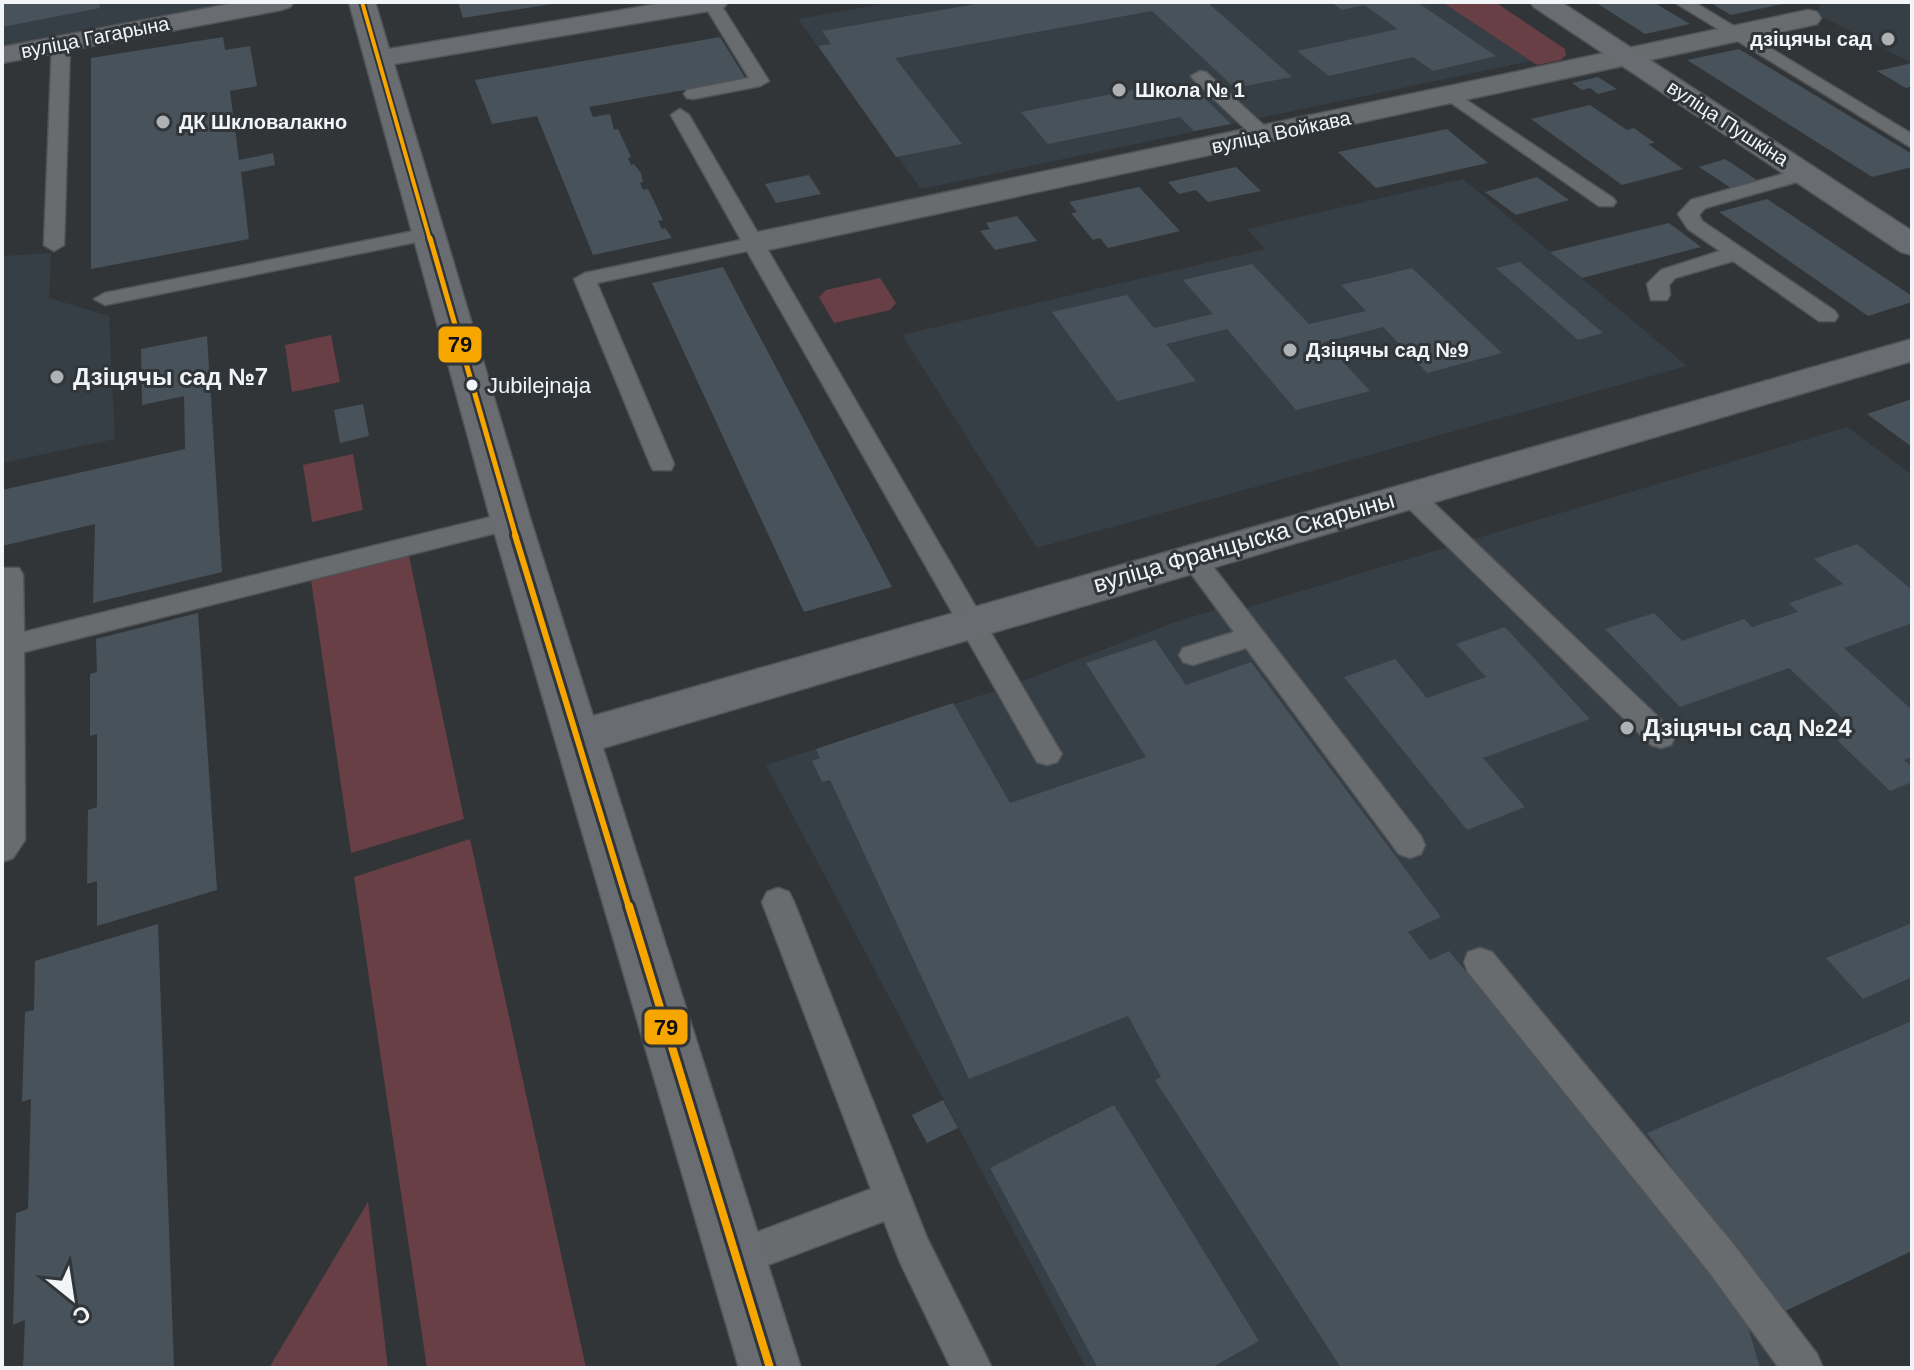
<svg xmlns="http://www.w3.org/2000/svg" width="1914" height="1370" viewBox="0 0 1914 1370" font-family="Arial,sans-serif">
  <rect width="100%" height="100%" fill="#323537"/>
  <g fill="#363e46">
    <polygon points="2,2 242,2 2,46"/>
    <polygon points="894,2 1442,2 1531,61 921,189 798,19"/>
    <polygon points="1820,2 1912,2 1912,63 1819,15"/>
    <polygon points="1463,179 1687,366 1037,548 902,335 1265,249 1247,229"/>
    <polygon points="51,253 49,298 109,316 115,439 2,463 2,256"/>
    <polygon points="1847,427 1912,475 1912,1021 1648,1133 1819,1368 1086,1368 766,765 1007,687 1172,623 1240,602 1245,608"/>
  </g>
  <g fill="#693f46">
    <polygon points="1442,2 1495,2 1565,49 1566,55 1561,60 1537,65"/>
    <polygon points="880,278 896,303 890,310 834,323 819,297 826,290"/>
    <polygon points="331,335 340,382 292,392 285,345"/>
    <polygon points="353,454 363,510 312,522 303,465"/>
    <polygon points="409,556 464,819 351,853 311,580"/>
    <polygon points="470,839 586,1368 427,1368 354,877"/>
    <polygon points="368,1202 388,1368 269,1368"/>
  </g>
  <g fill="#48525a">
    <polygon points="99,2 100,8 2,27 2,3"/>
    <polygon points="458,2 552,2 552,4 463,18"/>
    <polygon points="987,2 1207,2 1292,77 1235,88 1152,11 895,58 962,144 896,157 818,46 831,44 822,31"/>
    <polygon points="1331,2 1417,2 1496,56 1433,71 1413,57 1329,76 1297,51 1398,29 1364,5 1342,10"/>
    <polygon points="1595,2 1653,2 1690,24 1645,34"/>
    <polygon points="1709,2 1786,2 1787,3 1731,15"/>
    <polygon points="223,37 225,50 250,46 257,86 230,91 239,160 273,153 275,165 241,172 249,239 91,269 91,58"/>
    <polygon points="720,37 746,79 589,107 593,117 610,114 614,130 618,129 631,157 628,158 631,165 634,164 641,173 643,182 640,183 643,190 648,189 663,220 658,221 662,229 665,228 672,238 593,255 537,116 492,124 475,80"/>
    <polygon points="1739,49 1912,154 1912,167 1872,177 1687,60"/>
    <polygon points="1912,63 1912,86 1906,88 1877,71"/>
    <polygon points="1598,77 1617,89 1598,94 1590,88 1582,90 1572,83"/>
    <polygon points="1152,86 1164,98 1197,91 1231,124 1194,131 1180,117 1048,144 1021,112"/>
    <polygon points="1590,105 1627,130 1634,128 1655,143 1648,144 1683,169 1622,185 1531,119"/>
    <polygon points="1447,129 1488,163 1376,188 1338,152"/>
    <polygon points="1725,159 1757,180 1731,188 1699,167"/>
    <polygon points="1236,167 1261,191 1208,202 1196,190 1179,194 1168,182"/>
    <polygon points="809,175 821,194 776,203 765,184"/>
    <polygon points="1537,177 1569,200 1516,215 1485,192"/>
    <polygon points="1139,187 1180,231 1108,248 1100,238 1093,240 1071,213 1077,212 1069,202"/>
    <polygon points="1767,199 1912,296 1912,302 1868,316 1719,212"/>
    <polygon points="1017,216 1037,241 995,250 980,231 990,229 986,223"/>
    <polygon points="1669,223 1701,247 1582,278 1550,252"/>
    <polygon points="1520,262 1603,333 1578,340 1496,268"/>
    <polygon points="1252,264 1309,324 1366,311 1341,285 1412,268 1502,353 1427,373 1383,327 1325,342 1370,391 1296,410 1227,329 1166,344 1196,381 1117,401 1052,312 1127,295 1154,328 1213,314 1183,280"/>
    <polygon points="723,267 892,587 804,612 652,283"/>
    <polygon points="207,336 222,572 93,603 95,524 2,546 2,490 185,449 184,396 142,405 141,349"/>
    <polygon points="1912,399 1912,447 1867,414"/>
    <polygon points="363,404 369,436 340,443 334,410"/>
    <polygon points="1857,544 1912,590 1912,623 1844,648 1912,710 1912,757 1904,760 1912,767 1912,782 1890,791 1837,740 1857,732 1789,668 1680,707 1605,629 1654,613 1682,641 1744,619 1752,627 1798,612 1789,603 1843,584 1814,559"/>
    <polygon points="198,613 217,890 97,926 97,881 87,884 88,810 97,807 97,734 90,736 90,674 97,672 96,639"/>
    <polygon points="1505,627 1590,719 1483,758 1525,807 1467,830 1344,677 1395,659 1427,698 1486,677 1456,644"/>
    <polygon points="1155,640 1186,685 1251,662 1441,917 1408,932 1430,960 1449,951 1741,1302 1760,1368 1341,1368 1155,1080 1161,1077 1128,1016 969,1079 830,780 822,782 812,761 820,758 816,749 953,703 1010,803 1146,757 1086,663"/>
    <polygon points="1912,923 1912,977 1863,999 1826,958"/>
    <polygon points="158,924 174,1368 23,1368 25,1320 13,1325 16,1213 28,1209 31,1099 22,1102 25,1012 34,1010 35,961"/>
    <polygon points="1912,1021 1912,1251 1779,1314 1647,1133"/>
    <polygon points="943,1100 958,1128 927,1143 912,1115"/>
    <polygon points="1114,1105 1259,1341 1211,1368 1098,1368 990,1168"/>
  </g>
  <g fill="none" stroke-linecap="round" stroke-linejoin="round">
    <defs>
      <g id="lane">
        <polygon points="719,2 769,81 760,86 693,99 687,98 684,94 687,90 749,78 703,3"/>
        <polygon points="1674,2 1694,2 1912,134 1912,148"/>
        <polygon points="61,39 70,44 64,245 54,251 44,245 52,44"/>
        <polygon points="1200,71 1206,72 1271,132 1273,136 1271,140 1257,140 1194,80 1191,76"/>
        <polygon points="1453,91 1613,198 1616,202 1613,206 1599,206 1447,100 1444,96"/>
        <polygon points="680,109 689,115 1057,746 1062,754 1057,762 1047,765 1037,762 747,251 597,283 674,464 671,470 653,470 650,464 574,279 585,273 741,240 671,115"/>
        <polygon points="1804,168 1814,174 1811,178 1705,208 1699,215 1702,221 1835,311 1838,316 1835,321 1819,321 1733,261 1675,278 1669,285 1670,295 1667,300 1651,300 1647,284 1661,270 1720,251 1688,229 1678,214 1691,200"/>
        <polygon points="429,228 439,234 436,238 105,305 94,299 105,293"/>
        <polygon points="1409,486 1418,488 1671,729 1675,737 1671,745 1661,748 1651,745 1400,500 1397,494 1400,488"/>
        <polygon points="511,512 520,515 524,521 520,527 24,652 25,840 13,858 2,862 2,568 19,568 23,575 24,632"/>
        <polygon points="1192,548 1201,551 1421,836 1425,845 1421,854 1410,858 1399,854 1246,648 1193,665 1183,662 1179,655 1183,648 1234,632 1179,557 1183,551"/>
        <polygon points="778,888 789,892 794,902 927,1238 992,1368 951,1368 900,1262 884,1221 736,1277 723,1271 717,1258 723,1245 871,1189 762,902 767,892"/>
        <polygon points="1480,948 1492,952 1735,1246 1817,1354 1823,1368 1779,1368 1709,1272 1468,972 1464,962 1468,952"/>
      </g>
      <polygon id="street" points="1808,10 1817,12 1821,18 1817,24 754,253 743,250 738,243 743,236 754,233"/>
      <g id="secondary">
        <polygon points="240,2 294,2 290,7 281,10 2,63 2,47"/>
        <polygon points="349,2 375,2 389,49 669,2 728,2 724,7 715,10 394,64 531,521 593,716 1912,339 1912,361 603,748 801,1368 739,1368 491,521"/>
        <polygon points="1530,2 1561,2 1912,231 1912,255 1901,252 1534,7"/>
      </g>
    </defs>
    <use href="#lane" stroke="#525457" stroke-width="3"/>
    <use href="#street" stroke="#525457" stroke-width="3"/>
    <use href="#secondary" stroke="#525457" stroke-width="3"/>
    <use href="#lane" fill="#696c6e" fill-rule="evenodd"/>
    <use href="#street" fill="#696c6e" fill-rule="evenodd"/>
    <use href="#secondary" fill="#696d71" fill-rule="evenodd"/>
    <defs>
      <polyline id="bus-1-far3" points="362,2 430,240"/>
      <polyline id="bus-1-far2" points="430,238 516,537"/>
      <polyline id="bus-1-far1" points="515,535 629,908"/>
      <polyline id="bus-1" points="629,906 770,1368"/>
    </defs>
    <use href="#bus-1-far3" stroke="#303539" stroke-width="8"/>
    <use href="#bus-1-far2" stroke="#303539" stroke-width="10"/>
    <use href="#bus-1-far1" stroke="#303539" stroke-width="12"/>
    <use href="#bus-1" stroke="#303539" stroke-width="14"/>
    <use href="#bus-1-far3" stroke="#f7a600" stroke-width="4"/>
    <use href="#bus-1-far2" stroke="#f7a600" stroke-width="5"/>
    <use href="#bus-1-far1" stroke="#f7a600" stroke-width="6"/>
    <use href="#bus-1" stroke="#f7a600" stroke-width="8"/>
  </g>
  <g fill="#afb2b4" stroke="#303539" stroke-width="3">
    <circle cx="1888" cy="39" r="8"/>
    <circle cx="1119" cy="90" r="8"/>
    <circle cx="163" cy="122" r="8"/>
    <circle cx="1290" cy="350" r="8"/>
    <circle cx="57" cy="377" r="8"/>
    <circle cx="1627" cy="728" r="8"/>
  </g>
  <circle fill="#f2f5f8" stroke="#303539" stroke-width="3" cx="472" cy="385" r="7"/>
  <g text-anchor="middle" stroke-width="6" stroke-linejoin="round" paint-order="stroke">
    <g font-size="20" fill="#f2f5f8" stroke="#303539">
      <text transform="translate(95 37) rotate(-11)" y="7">вуліца Гагарына</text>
      <text transform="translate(1728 123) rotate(33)" y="7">вуліца Пушкіна</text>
      <text transform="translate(1281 132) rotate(-12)" y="7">вуліца Войкава</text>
    </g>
    <g font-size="20" font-weight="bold" fill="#f2f5f8" stroke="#303539" text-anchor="start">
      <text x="1872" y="46" text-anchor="end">дзіцячы сад</text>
      <text x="1135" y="97">Школа № 1</text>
      <text x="179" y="129">ДК Шкловалакно</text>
      <text x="1306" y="357">Дзіцячы сад №9</text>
    </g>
    <g font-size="22" fill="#f2f5f8" stroke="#303539" text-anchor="start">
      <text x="487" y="393">Jubilejnaja</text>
    </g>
    <g font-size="24" font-weight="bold" fill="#f2f5f8" stroke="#303539" text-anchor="start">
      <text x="73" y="385">Дзіцячы сад №7</text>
      <text x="1643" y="736">Дзіцячы сад №24</text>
    </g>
    <g font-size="24" fill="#f2f5f8" stroke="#303539">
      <text transform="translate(1244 542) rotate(-16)" y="8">вуліца Францыска Скарыны</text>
    </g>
  </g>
  <g stroke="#303539" stroke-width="3">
    <rect x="437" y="325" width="46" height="39" rx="8" fill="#f7a600"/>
    <rect x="643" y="1008" width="46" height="38" rx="8" fill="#f7a600"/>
  </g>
  <g font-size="22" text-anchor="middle" font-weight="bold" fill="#111">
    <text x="460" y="352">79</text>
    <text x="666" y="1035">79</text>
  </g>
  <rect width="1914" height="1370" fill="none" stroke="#f2f5f8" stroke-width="8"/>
  <g transform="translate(72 1298) rotate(150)" stroke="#303539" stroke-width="6" paint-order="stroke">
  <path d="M0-6L14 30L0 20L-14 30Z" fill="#f2f5f8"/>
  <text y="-12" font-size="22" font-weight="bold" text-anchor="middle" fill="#f2f5f8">С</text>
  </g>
</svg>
